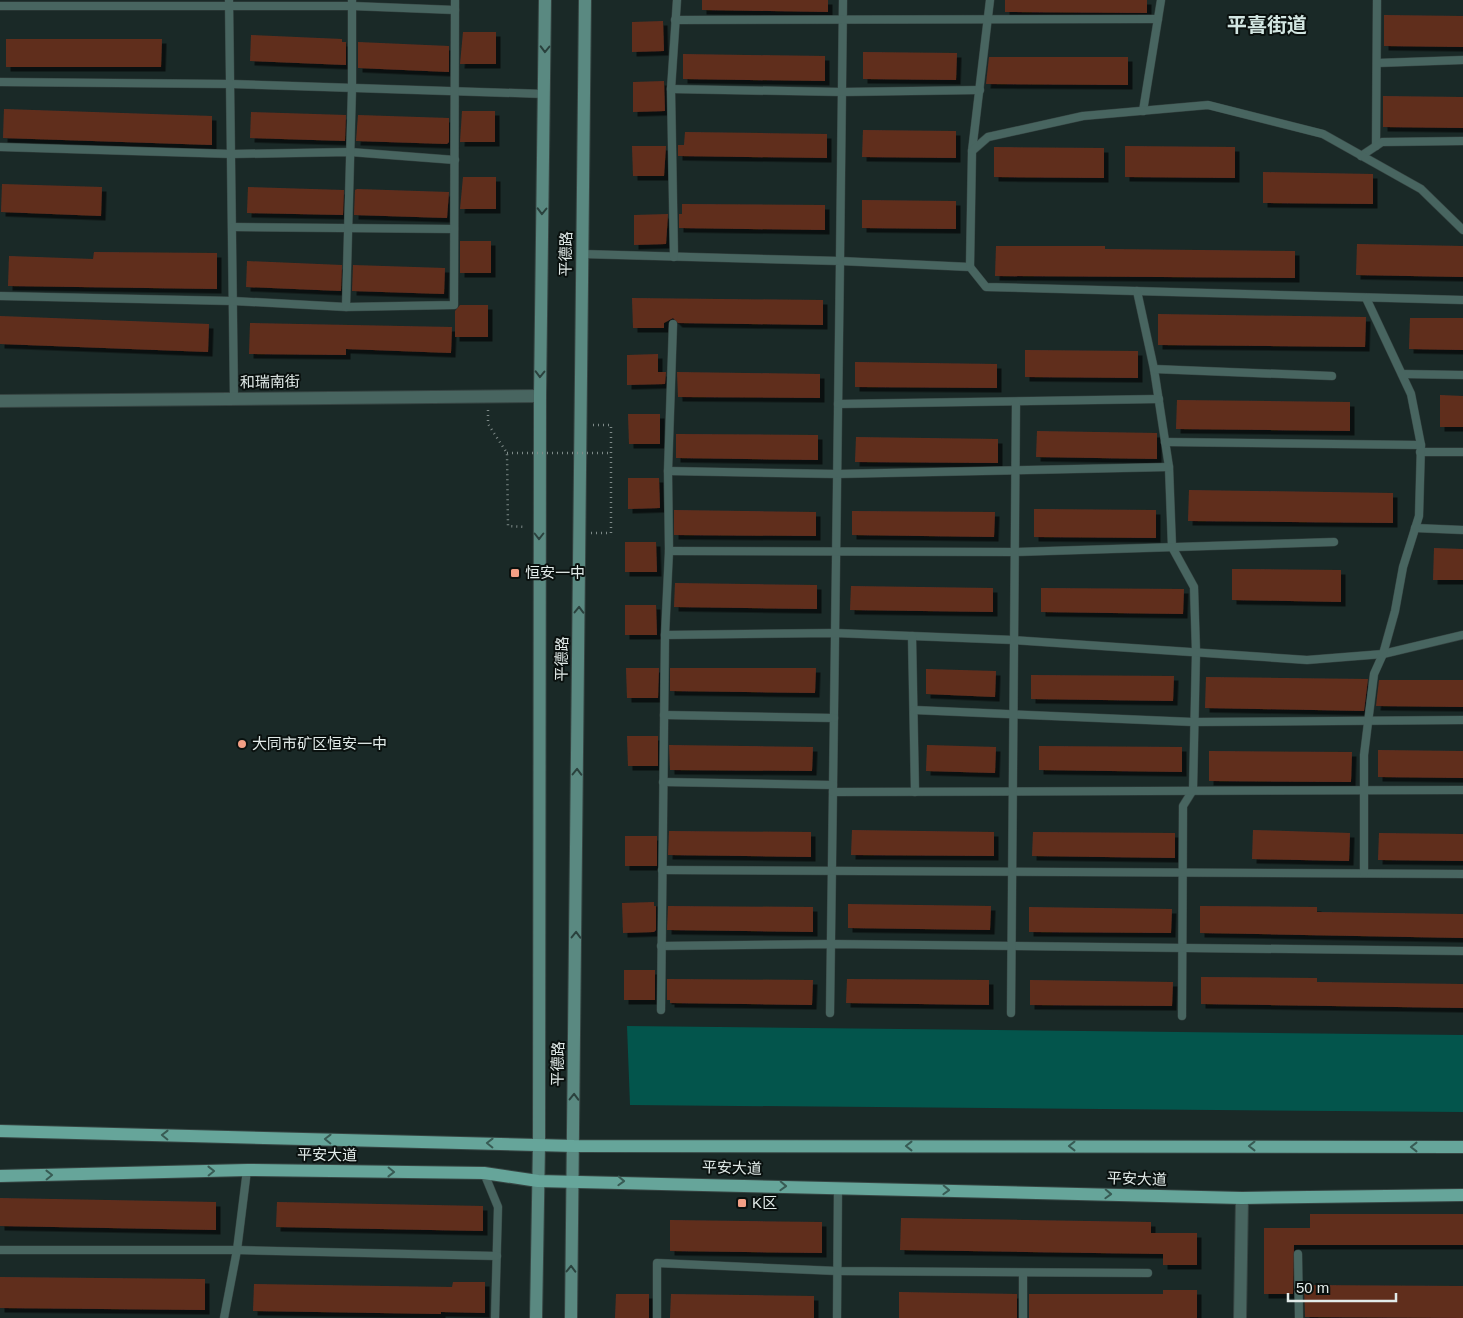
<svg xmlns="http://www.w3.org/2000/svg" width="1463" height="1318" viewBox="0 0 1463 1318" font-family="Helvetica,'Noto Sans SC',sans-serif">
  <defs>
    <filter id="shadow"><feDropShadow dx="4.5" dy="4.5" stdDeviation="0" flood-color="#0009"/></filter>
  </defs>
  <rect width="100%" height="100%" fill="#1a2927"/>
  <polygon fill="#03554c" points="627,1026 1463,1035 1463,1112 630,1105"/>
  <g fill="#612e1e" filter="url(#shadow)">
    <polygon points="702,0 828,0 828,12 702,10"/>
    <polygon points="1005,0 1147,0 1147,13 1005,12"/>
    <polygon points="1384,15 1463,16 1463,47 1384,46"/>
    <polygon points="663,21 664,51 632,52 632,22"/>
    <polygon points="463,32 496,32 496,64 460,64"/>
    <polygon points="251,35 342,39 342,42 346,42 346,65 250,61"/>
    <polygon points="6,39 162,39 161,67 6,67"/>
    <polygon points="358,42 449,46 449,72 358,68"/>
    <polygon points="863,52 957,53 956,80 863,79"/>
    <polygon points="683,54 825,56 825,81 683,79"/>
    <polygon points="989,57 1128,57 1128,85 986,84"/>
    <polygon points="664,81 665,111 633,112 633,82"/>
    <polygon points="1383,96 1463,97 1463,128 1383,127"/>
    <polygon points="4,109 212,116 212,145 3,138"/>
    <polygon points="462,111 495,111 495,142 460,142"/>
    <polygon points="251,112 346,115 345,141 250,138"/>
    <polygon points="358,115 449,118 449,142 447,144 356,141"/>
    <polygon points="863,130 956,131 956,158 862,157"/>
    <polygon points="685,132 827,134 827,158 678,156 678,145 684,145"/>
    <polygon points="632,146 666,146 664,176 633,176"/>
    <polygon points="1125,146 1235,147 1235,178 1125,177"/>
    <polygon points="994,147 1104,148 1104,178 994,177"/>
    <polygon points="1263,172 1373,174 1373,204 1263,203"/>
    <polygon points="463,177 496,177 496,209 460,209"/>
    <polygon points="2,184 102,187 101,216 1,212"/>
    <polygon points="248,187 344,190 343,215 247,213"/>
    <polygon points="357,189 449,192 447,218 354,215 355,190"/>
    <polygon points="862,200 956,201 956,229 862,228"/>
    <polygon points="682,204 825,205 825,230 679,228 679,214 682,214"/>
    <polygon points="668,214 666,244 634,245 634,215"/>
    <rect x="460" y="241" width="31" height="32"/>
    <polygon points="1357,244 1463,246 1463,277 1356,275"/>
    <polygon points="996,246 1105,246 1105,249 1295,251 1295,278 995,276"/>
    <polygon points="94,252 217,253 217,289 8,286 9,256 93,259"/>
    <polygon points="247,261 342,265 341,291 246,287"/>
    <polygon points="353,265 445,268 444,294 352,291"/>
    <polygon points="632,298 823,300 823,325 678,323 673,318 664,323 664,328 633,328"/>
    <polygon points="460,305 488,305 488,337 455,337 455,311"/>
    <polygon points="1158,314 1366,317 1365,347 1158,345"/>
    <polygon points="0,316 209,324 208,352 0,344"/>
    <polygon points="1410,318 1463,318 1463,350 1409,349"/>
    <polygon points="250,323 452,327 451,353 346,349 346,355 249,354"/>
    <polygon points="1025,350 1138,351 1138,378 1025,377"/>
    <polygon points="658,354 658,372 666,372 665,384 627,385 627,355"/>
    <polygon points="855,362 997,364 997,388 855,387"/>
    <polygon points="677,372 820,374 820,398 678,397"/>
    <polygon points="1440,395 1463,396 1463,427 1440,427"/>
    <polygon points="1177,400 1350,402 1350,431 1176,429"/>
    <polygon points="628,414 660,414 660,444 629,444"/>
    <polygon points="1037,431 1157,433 1157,459 1036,457"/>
    <polygon points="676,434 818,435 818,460 676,458"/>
    <polygon points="856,437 998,439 998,463 855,462"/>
    <polygon points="628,478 659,478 660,508 628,509"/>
    <polygon points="1189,490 1393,493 1393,523 1188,521"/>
    <polygon points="1034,509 1156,510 1156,538 1034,537"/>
    <polygon points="674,510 816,512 816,536 674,535"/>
    <polygon points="852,511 995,512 994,537 852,535"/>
    <polygon points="625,542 656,542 657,572 625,572"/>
    <polygon points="1434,548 1463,549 1463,580 1433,580"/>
    <polygon points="1232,569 1341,570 1341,602 1232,600"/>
    <polygon points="675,583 817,585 817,609 674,607"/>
    <polygon points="851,586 993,588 993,612 850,610"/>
    <polygon points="1041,588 1184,589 1183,614 1041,612"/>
    <polygon points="625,605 656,605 657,635 625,635"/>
    <polygon points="626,668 659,668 658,698 627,698"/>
    <polygon points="670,668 816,668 815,693 670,691"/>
    <polygon points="926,669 996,671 995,697 926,694"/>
    <polygon points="1031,675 1174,676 1173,701 1031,699"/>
    <polygon points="1206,677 1368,679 1364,711 1205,708"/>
    <polygon points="1379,680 1463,680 1463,707 1376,706"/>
    <polygon points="627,736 658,736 658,766 628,766"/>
    <polygon points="669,745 813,747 812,771 670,770"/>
    <polygon points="927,745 996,747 995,773 926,771"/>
    <polygon points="1039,746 1182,747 1182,772 1039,770"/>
    <polygon points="1378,750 1463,751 1463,778 1378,777"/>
    <polygon points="1209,751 1352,752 1351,782 1209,781"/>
    <polygon points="852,830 994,832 994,856 851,855"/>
    <polygon points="1253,830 1350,833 1349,861 1252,859"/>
    <polygon points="669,831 811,832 811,857 668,855"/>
    <polygon points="1033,832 1175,833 1175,858 1032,856"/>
    <polygon points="1379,833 1463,834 1463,861 1378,860"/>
    <rect x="625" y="836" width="32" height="30"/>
    <polygon points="654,902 654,906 656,906 656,930 654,932 623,933 622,903"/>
    <polygon points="848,904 991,906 990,930 848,928"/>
    <polygon points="668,906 813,907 813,932 667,930"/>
    <polygon points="1200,906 1317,907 1317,912 1463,914 1463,938 1200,933"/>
    <polygon points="1029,907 1172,909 1171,933 1029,932"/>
    <rect x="624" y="970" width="31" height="30"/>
    <polygon points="1201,977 1317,978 1317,982 1463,984 1463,1008 1201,1004"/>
    <polygon points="667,979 813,980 812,1005 670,1003 670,1000 667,1000"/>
    <polygon points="847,979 989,980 989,1005 846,1003"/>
    <polygon points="1030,980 1173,982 1172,1006 1030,1005"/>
    <polygon points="0,1198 216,1202 216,1230 0,1226"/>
    <polygon points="277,1202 483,1206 483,1231 276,1227"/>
    <polygon points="1310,1214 1463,1214 1463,1245 1294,1245 1293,1294 1264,1294 1264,1228 1310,1228"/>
    <polygon points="901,1218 1151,1222 1151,1233 1197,1233 1197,1265 1163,1265 1163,1254 900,1250"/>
    <polygon points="670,1220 822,1222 822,1253 670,1251"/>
    <polygon points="0,1277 205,1279 205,1310 0,1308"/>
    <polygon points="453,1282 485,1282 485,1313 441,1312 441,1314 253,1311 254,1284 452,1287"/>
    <polygon points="1304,1285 1463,1286 1463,1318 1305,1317"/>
    <polygon points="1163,1290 1197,1290 1197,1318 1029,1318 1029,1294 1163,1294"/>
    <polygon points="899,1292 1017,1294 1017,1318 899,1318"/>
    <polygon points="616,1294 649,1294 649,1318 615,1318"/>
    <polygon points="671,1294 814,1296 814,1318 670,1318"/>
  </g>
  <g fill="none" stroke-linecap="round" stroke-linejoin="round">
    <defs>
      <g id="service">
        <polyline points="229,0 234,399"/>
        <polyline points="843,0 840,261 970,267 986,287 1463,300"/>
        <polyline points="0,6 352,6 455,10"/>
        <polyline points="675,20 1158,19"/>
        <polyline points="1377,63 1463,60"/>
        <polyline points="0,82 231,84 544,94"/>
        <polyline points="671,89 842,92 980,90"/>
        <polyline points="1143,111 1161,0"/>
        <polyline points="1376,146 1377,0"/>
        <polyline points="0,147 232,154 350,152 455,160"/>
        <polyline points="972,151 990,0"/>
        <polyline points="1361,156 1382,142 1463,141"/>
        <polyline points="233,227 454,229"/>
        <polyline points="582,254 840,261 830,1013"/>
        <polyline points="674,257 671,89 677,0"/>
        <polyline points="970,267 972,151 988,137 1083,116 1208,105 1323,134 1421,189 1463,230"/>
        <polyline points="1137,291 1154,369 1169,467 1172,547 1194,587 1196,652 1193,790 1183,806 1182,1016"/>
        <polyline points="0,296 233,301 346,307 454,305 455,0"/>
        <polyline points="346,307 352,88 352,0"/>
        <polyline points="1154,369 1332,376"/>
        <polyline points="1402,374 1463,375"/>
        <polyline points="838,404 1159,399"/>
        <polyline points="1165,442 1421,445"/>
        <polyline points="1420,452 1463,452"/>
        <polyline points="668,471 837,474 1169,467"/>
        <polyline points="1415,528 1463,530"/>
        <polyline points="669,551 1015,552 1334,542"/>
        <polyline points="665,635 835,633 1014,640 1307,660 1383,654 1463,635"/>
        <polyline points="912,636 915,792"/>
        <polyline points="914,710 1193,722 1463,720"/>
        <polyline points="664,715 834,718"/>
        <polyline points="663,782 833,785"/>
        <polyline points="833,792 1463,790"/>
        <polyline points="662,870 1463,874"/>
        <polyline points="1364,873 1364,755 1374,674 1383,654 1395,611 1403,567 1419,516 1421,445 1411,394 1366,298"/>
        <polyline points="661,946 831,944 1463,951"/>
        <polyline points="661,1010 665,635 669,551 668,471 673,324"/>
        <polyline points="1011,1013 1016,402"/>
        <polyline points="484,1173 498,1207 495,1318"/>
        <polyline points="0,1250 237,1250 497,1256"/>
        <polyline points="1298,1254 1299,1318"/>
        <polyline points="1023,1273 1023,1318"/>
        <polyline points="224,1318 237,1250 247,1170"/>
        <polyline points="657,1318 657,1263 837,1271 1148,1273"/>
        <polyline points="837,1318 838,1187"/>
      </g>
      <g id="minor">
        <polyline points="0,401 540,396"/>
        <polyline points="1240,1318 1242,1198"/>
      </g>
      <g id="secondary">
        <polyline points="536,1318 539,1144 540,396 545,0"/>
        <polyline points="571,1318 585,0"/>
      </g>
      <g id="primary">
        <polyline points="0,1131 574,1146 1463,1147"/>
        <polyline points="0,1176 247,1170 484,1173 538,1181 1242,1198 1463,1195"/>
      </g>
    </defs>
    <use href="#service" stroke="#364442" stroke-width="9"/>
    <use href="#minor" stroke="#364442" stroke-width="14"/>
    <use href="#secondary" stroke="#364442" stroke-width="14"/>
    <use href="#primary" stroke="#364442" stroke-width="14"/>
    <g stroke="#7e8a88" stroke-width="2.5" stroke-dasharray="1 4" stroke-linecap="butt">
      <polyline points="488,410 488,424 507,453 508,526 526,527"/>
      <polyline points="591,533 611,533 611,425 593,425"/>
    </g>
    <use href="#service" stroke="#486560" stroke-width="8"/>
    <use href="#minor" stroke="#486560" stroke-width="12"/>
    <use href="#secondary" stroke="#5a8981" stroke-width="12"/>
    <use href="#primary" stroke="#66a59a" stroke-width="12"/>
    <polyline stroke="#7e8a88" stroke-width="2.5" stroke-dasharray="1 4" stroke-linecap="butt" points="507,453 611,453"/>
  </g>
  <defs><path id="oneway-chevron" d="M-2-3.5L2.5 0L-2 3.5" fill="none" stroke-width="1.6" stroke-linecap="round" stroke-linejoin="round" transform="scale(1.25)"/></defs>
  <g stroke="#2a413d">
    <use href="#oneway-chevron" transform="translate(545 49) rotate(91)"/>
    <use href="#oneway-chevron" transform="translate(542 211) rotate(91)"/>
    <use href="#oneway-chevron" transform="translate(540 374) rotate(91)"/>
    <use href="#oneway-chevron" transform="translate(539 536) rotate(90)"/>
    <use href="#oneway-chevron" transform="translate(579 610) rotate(-89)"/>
    <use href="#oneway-chevron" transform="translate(577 772) rotate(-89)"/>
    <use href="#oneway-chevron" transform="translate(576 935) rotate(-89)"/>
    <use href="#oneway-chevron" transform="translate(574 1097) rotate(-89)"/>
    <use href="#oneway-chevron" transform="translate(571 1269) rotate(-89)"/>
  </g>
  <g stroke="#385b54">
    <use href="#oneway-chevron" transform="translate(165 1135) rotate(-179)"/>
    <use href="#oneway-chevron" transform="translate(328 1139) rotate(-179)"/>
    <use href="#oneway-chevron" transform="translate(490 1143) rotate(-179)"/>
    <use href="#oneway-chevron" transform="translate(909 1146) rotate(-180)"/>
    <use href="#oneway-chevron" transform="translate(1072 1146) rotate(-180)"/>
    <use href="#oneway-chevron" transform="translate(1252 1146) rotate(-180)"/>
    <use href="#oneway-chevron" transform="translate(1414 1147) rotate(-180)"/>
    <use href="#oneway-chevron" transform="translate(211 1171) rotate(-1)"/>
    <use href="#oneway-chevron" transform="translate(391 1172) rotate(1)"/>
    <use href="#oneway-chevron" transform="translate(49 1175) rotate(-1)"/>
    <use href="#oneway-chevron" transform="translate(621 1181) rotate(2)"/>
    <use href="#oneway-chevron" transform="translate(783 1186) rotate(2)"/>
    <use href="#oneway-chevron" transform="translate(946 1190) rotate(2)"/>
    <use href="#oneway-chevron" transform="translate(1108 1194) rotate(2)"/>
  </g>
  <g fill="#f39f85" stroke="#0a110f" stroke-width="2">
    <rect x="510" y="568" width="10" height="10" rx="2.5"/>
    <circle cx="242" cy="744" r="5"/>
    <rect x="737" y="1198" width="10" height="10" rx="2.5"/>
  </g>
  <g text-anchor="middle" stroke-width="4" stroke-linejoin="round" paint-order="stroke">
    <g font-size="15" fill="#e2ebe9" stroke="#0a110f">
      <text transform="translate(566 254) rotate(-89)" y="5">平德路</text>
      <text transform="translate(270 382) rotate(-1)" y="5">和瑞南街</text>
      <text transform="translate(562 659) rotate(-89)" y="5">平德路</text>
      <text transform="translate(558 1064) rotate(-89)" y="5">平德路</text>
      <text transform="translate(327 1155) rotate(1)" y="5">平安大道</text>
      <text transform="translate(732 1168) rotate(2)" y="5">平安大道</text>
      <text transform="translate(1137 1179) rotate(2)" y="5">平安大道</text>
    </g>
    <g font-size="15" fill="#e2ebe9" stroke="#0a110f" text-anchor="start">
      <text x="525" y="578">恒安一中</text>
      <text x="252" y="749">大同市矿区恒安一中</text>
      <text x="752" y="1208">K区</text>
    </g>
    <g font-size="20" font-weight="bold" fill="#d3e6e2" stroke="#0a110f">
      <text x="1267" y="32">平喜街道</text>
    </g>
  </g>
  <path d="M1288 1293v8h108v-8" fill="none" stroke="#e2ebe9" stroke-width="2.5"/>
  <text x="1296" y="1293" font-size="15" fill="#e2ebe9" stroke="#0a110f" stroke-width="4" paint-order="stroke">50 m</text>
</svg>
